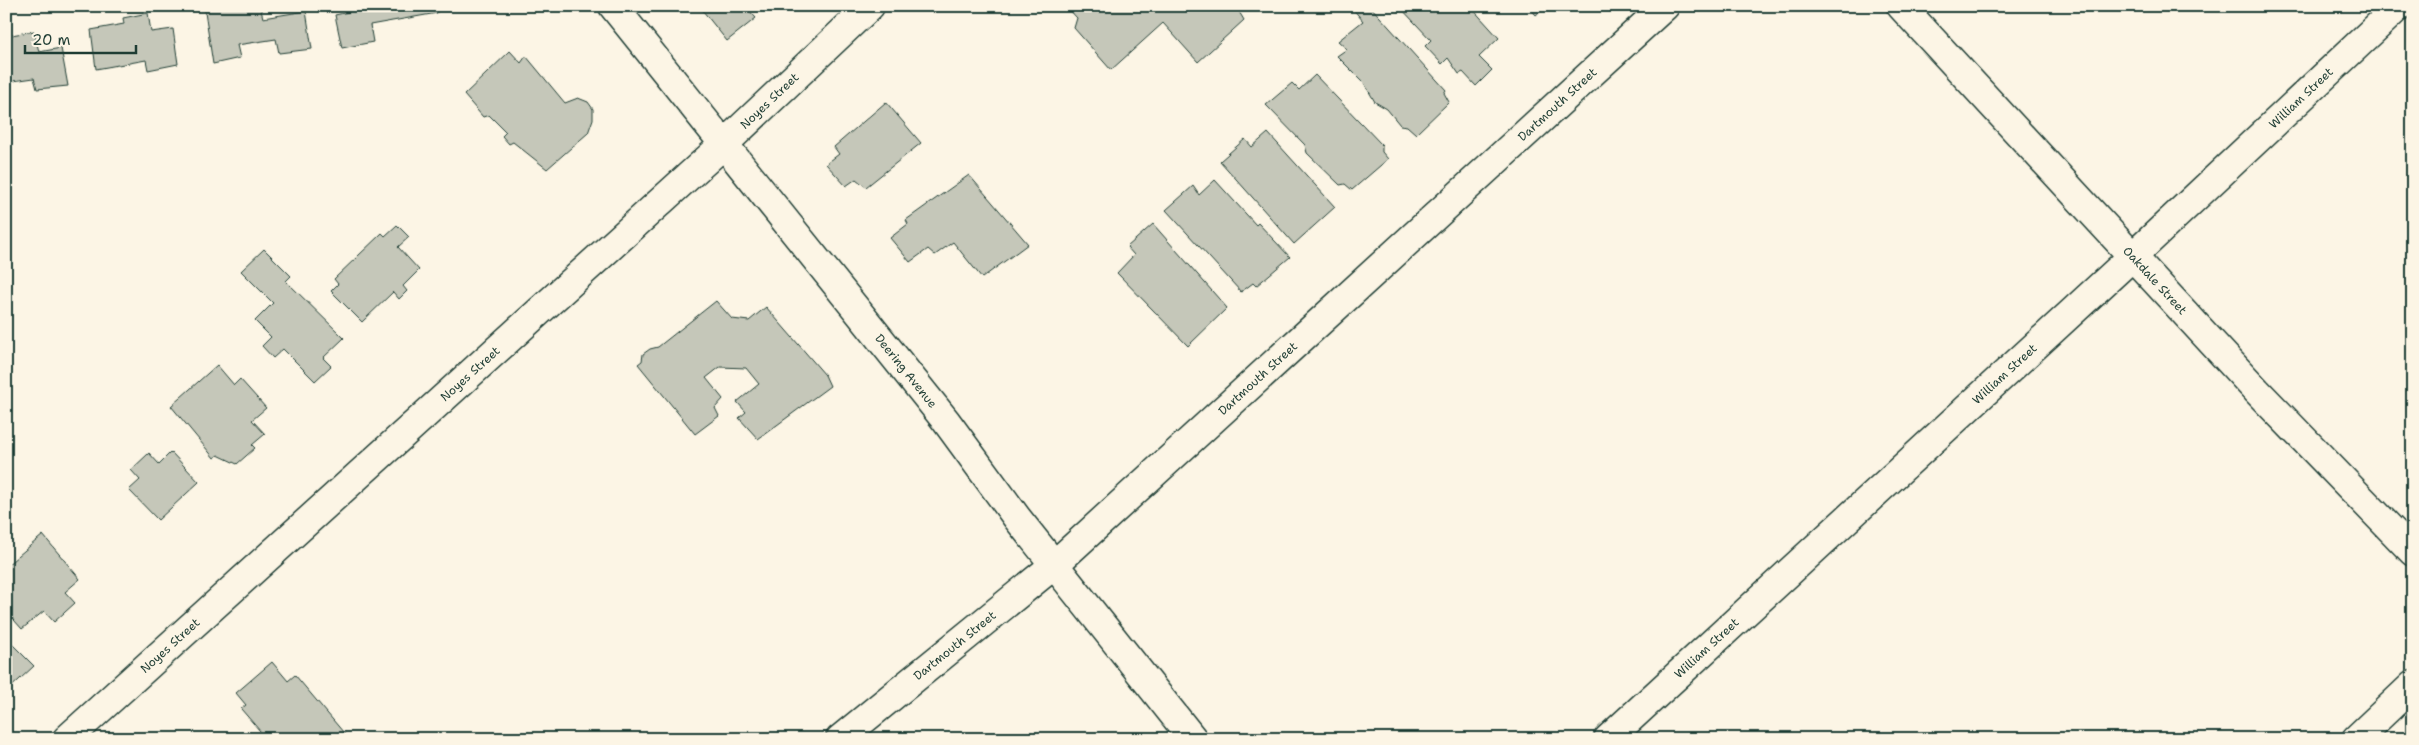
<svg xmlns="http://www.w3.org/2000/svg" width="2419" height="745" viewBox="0 0 2419 745" font-family="'Shantell Sans',sans-serif">
  <rect width="100%" height="100%" fill="#fcf5e5"/>
  <filter id="ink" filterUnits="userSpaceOnUse"><feTurbulence type="fractalNoise" baseFrequency=".02" numOctaves="2"/><feDisplacementMap in="SourceGraphic" scale="10" xChannelSelector="R" yChannelSelector="G"/><feConvolveMatrix kernelMatrix="1 2 1 2 8 2 1 2 1" color-interpolation-filters="sRGB"/></filter>
  <g filter="url(#ink)">
    <g fill="#c5c7b9" stroke="#1f3d34">
      <polygon points="204,6 260,6 263,18 306,11 312,49 279,53 276,39 237,45 240,58 213,64"/>
      <polygon points="375,6 436,6 437,13 370,25 373,42 342,48 335,15"/>
      <polygon points="699,6 745,6 756,18 727,41"/>
      <polygon points="1066,6 1242,6 1238,10 1244,20 1198,62 1163,23 1111,70 1074,28 1077,18"/>
      <polygon points="1357,6 1370,6 1446,90 1444,93 1449,102 1416,134 1407,126 1400,125 1387,109 1375,102 1364,83 1337,56 1347,49 1338,41 1363,21 1353,9"/>
      <polygon points="1399,6 1470,6 1499,38 1479,57 1492,70 1476,86 1463,72 1459,74 1448,58 1442,64 1425,46 1431,40"/>
      <polygon points="1528,6 1547,6 1536,15"/>
      <polygon points="148,13 151,32 173,29 178,64 148,70 146,60 96,69 91,30 124,24 123,18"/>
      <polygon points="34,31 39,52 61,48 68,86 37,89 34,78 6,82 6,36"/>
      <polygon points="510,51 521,63 526,56 565,103 578,98 588,102 593,109 593,119 588,133 547,169 513,142 509,144 502,136 506,132 489,115 483,117 464,95"/>
      <polygon points="1315,75 1382,145 1382,152 1388,159 1352,190 1345,184 1340,185 1307,153 1305,145 1266,105 1292,83 1299,90"/>
      <polygon points="886,102 921,143 866,187 856,179 846,186 826,164 839,154 834,147"/>
      <polygon points="1268,133 1335,207 1294,244 1220,161 1245,139 1252,147"/>
      <polygon points="969,175 1028,244 982,278 953,242 935,255 928,249 910,262 890,238 908,224 906,220"/>
      <polygon points="1215,180 1256,225 1258,223 1290,257 1256,286 1253,283 1241,292 1166,210 1193,186 1199,195"/>
      <polygon points="1153,224 1227,308 1188,346 1117,273 1134,255 1127,247"/>
      <polygon points="397,225 409,237 398,247 419,270 403,286 407,291 399,299 393,292 362,322 331,291 338,284 334,279 382,233 385,236"/>
      <polygon points="264,249 291,276 286,281 344,338 323,358 331,366 315,381 283,349 273,358 262,346 271,337 255,321 273,303 241,271"/>
      <polygon points="716,301 732,319 749,321 766,307 825,375 830,386 758,439 739,418 746,412 737,402 759,384 746,368 720,367 706,378 723,399 715,408 719,416 695,434 638,364 642,361 643,354 650,349 658,347"/>
      <polygon points="217,365 234,385 240,379 266,408 252,420 265,434 252,445 255,448 237,464 218,455 214,458 171,406"/>
      <polygon points="171,452 199,482 158,520 129,490 140,480 131,470 149,453 159,464"/>
      <polygon points="43,535 80,579 65,592 75,603 54,622 44,611 22,629 6,611 6,566"/>
      <polygon points="6,638 34,666 6,692"/>
      <polygon points="272,662 288,681 295,675 349,739 263,739 260,736 260,731 241,709 246,705 236,693"/>
    </g>
    <g fill="none" stroke-linecap="round" stroke-linejoin="round">
      <defs>
        <g id="minor">
          <path id="s1" d="M 1901,6 L 2257,391 L 2413,552"/>
          <path id="s2" d="M 67,739 L 723,145 L 870,6"/>
          <path id="s3" d="M 840,739 L 1054,565 L 1665,6"/>
          <path id="s4" d="M 1608,739 L 2133,256 L 2399,6"/>
          <polyline points="2356,739 2413,685"/>
        </g>
        <g id="major">
          <path id="s5" d="M 613,6 L 946,421 L 1017,518 L 1193,739"/>
        </g>
      </defs>
      <use href="#minor" stroke="#1f3d34" stroke-width="31"/>
      <use href="#major" stroke="#1f3d34" stroke-width="31"/>
      <use href="#minor" stroke="#fcf5e5" stroke-width="28"/>
      <use href="#major" stroke="#fcf5e5" stroke-width="28"/>
    </g>
  </g>
  <g text-anchor="middle" stroke-width="5" stroke-linejoin="round" paint-order="stroke">
    <g font-size="12" fill="#1f3d34" stroke="#fcf5e5">
      <text dy="4" stroke="none"><textPath href="#s4" startOffset="944">William Street</textPath></text>
      <text dy="4" stroke="none"><textPath href="#s2" startOffset="949">Noyes Street</textPath></text>
      <text dy="4" stroke="none"><textPath href="#s3" startOffset="958">Dartmouth Street</textPath></text>
      <text dy="4" stroke="none"><textPath href="#s1" startOffset="374">Oakdale Street</textPath></text>
      <text dy="4" stroke="none"><textPath href="#s5" startOffset="468">Deering Avenue</textPath></text>
      <text dy="4" stroke="none"><textPath href="#s2" startOffset="544">Noyes Street</textPath></text>
      <text dy="4" stroke="none"><textPath href="#s4" startOffset="539">William Street</textPath></text>
      <text dy="4" stroke="none"><textPath href="#s3" startOffset="552">Dartmouth Street</textPath></text>
      <text dy="4" stroke="none"><textPath href="#s2" startOffset="139">Noyes Street</textPath></text>
      <text dy="4" stroke="none"><textPath href="#s3" startOffset="148">Dartmouth Street</textPath></text>
      <text dy="4" stroke="none"><textPath href="#s4" startOffset="134">William Street</textPath></text>
    </g>
  </g>
  <rect width="2419" height="745" fill="none" stroke="#fcf5e5" stroke-width="25"/>
  <rect x="12" y="12" width="2394" height="720" fill="none" stroke="#1f3d34" stroke-width="2" filter="url(#ink)"/>
  <path d="M25 45v8h111v-8" fill="none" stroke="#1f3d34" stroke-width="2.5"/>
  <text x="32" y="45" font-size="15" fill="#1f3d34" stroke="#fcf5e5" stroke-width="4" paint-order="stroke">20 m</text>
</svg>
